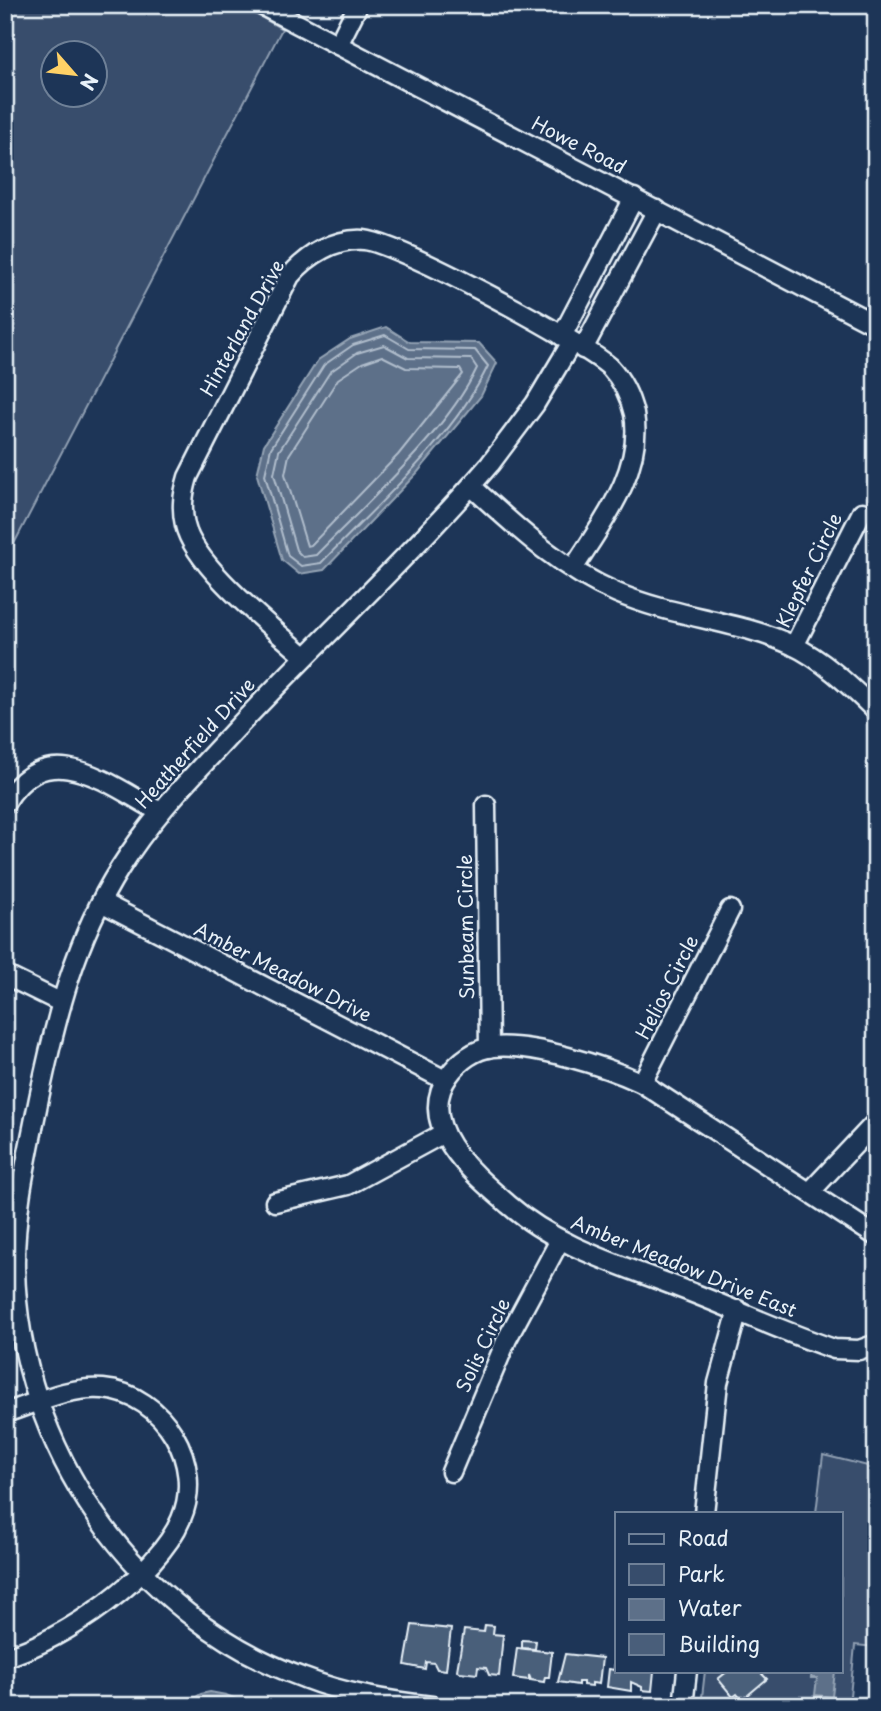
<svg xmlns="http://www.w3.org/2000/svg" width="881" height="1711" viewBox="0 0 881 1711" font-family="'Playpen Sans',sans-serif">
  <rect width="100%" height="100%" fill="#1d3557"/>
  <filter id="ink" filterUnits="userSpaceOnUse"><feTurbulence type="fractalNoise" baseFrequency=".0143" numOctaves="2"/><feDisplacementMap in="SourceGraphic" scale="14" xChannelSelector="R" yChannelSelector="G"/><feConvolveMatrix kernelMatrix="1 2 1 2 8 2 1 2 1" color-interpolation-filters="sRGB"/></filter>
  <g filter="url(#ink)">
    <g fill="#374d6c" stroke="#909fb2" stroke-width="2" fill-rule="evenodd">
      <path d="M 5,5 L 239,5 L 282,29 L 5,561 ZM 52,52 L 94,52 L 94,94 L 52,94 Z"/>
      <polygon points="823,1455 876,1468 876,1647 855,1645 849,1706 701,1706 705,1671 841,1671 841,1513 816,1513"/>
    </g>
    <g fill="#5d7089" stroke="#95a4b5" stroke-width="2">
      <polygon points="386,327 410,342 479,343 497,363 481,396 417,473 324,570 299,574 282,560 257,475 264,445 318,360 350,339"/>
      <polygon points="812,1671 835,1671 832,1697 815,1695 817,1678 811,1678"/>
      <polygon points="210,1692 226,1695 253,1706 181,1706 201,1694"/>
    </g>
    <g fill="none" stroke-linecap="round" stroke-linejoin="round">
      <g stroke="#b0bdcc" stroke-width="2">
        <path d="M 385,335 L 409,349 L 475,350 L 488,366 C 454,437 376,506 321,563 L 301,566 L 288,556 L 265,475 L 271,448 L 324,365 L 353,345 Z"/>
        <path d="M 384,345 L 408,358 L 471,359 L 477,368 C 448,430 366,504 316,555 L 303,557 L 296,550 L 274,474 L 279,451 L 330,372 L 357,353 Z"/>
        <polygon points="382,356 406,368 460,369 463,374 398,455 311,545 307,546 285,474 289,455 338,379 362,363"/>
      </g>
    </g>
    <g fill="#495e7a" stroke="#e8f1f8" stroke-width="2">
      <polygon points="412,1625 451,1629 446,1670 437,1669 434,1663 426,1662 425,1669 405,1665"/>
      <polygon points="485,1625 494,1626 493,1634 503,1635 499,1676 489,1675 486,1668 478,1667 477,1674 460,1672 457,1670 464,1630 484,1632"/>
      <polygon points="522,1640 536,1641 535,1649 522,1648"/>
      <polygon points="616,1646 617,1671 654,1671 652,1691 642,1690 642,1687 631,1682 631,1691 607,1687 609,1669 614,1670"/>
      <polygon points="517,1648 552,1652 549,1677 545,1677 544,1682 531,1680 529,1675 529,1680 513,1678"/>
      <polygon points="565,1654 602,1658 599,1684 592,1683 592,1686 583,1685 583,1682 578,1682 578,1685 558,1682"/>
      <polygon points="728,1671 766,1671 762,1674 767,1679 742,1700 737,1694 733,1697 718,1679"/>
    </g>
    <g fill="none" stroke-linecap="round" stroke-linejoin="round">
      <defs>
        <g id="minor">
          <polyline points="261,5 876,325"/>
          <polyline points="338,45 358,5"/>
          <polyline points="562,336 634,198"/>
          <polyline points="583,349 657,210"/>
          <path d="M 471,486 C 516,527 560,569 617,593 C 673,617 736,620 792,645 C 824,660 851,687 876,711"/>
          <polyline points="794,646 862,512"/>
          <path d="M 304,656 C 272,627 194,566 185,525 C 181,508 183,494 188,477 L 290,276 C 308,255 335,238 364,240 C 398,243 583,342 610,367 C 622,380 630,397 634,414 C 644,471 601,524 573,569"/>
          <path d="M 5,803 C 47,734 107,783 158,811"/>
          <polyline points="486,805 489,1048"/>
          <polyline points="101,902 445,1080"/>
          <polyline points="5,975 60,1002"/>
          <polyline points="642,1083 730,910"/>
          <polyline points="810,1192 876,1122"/>
          <polyline points="275,1202 348,1185 442,1134"/>
          <path d="M 876,1236 L 642,1083 C 605,1066 533,1043 493,1047 C 475,1049 459,1061 449,1075 C 413,1125 474,1175 509,1205 C 558,1248 625,1266 685,1290 C 735,1309 783,1332 834,1349 L 859,1350 L 876,1344"/>
          <path d="M 5,1413 C 36,1403 69,1386 103,1389 C 164,1394 205,1464 181,1519 C 158,1575 63,1641 5,1657"/>
          <polyline points="451,1472 507,1339 560,1240"/>
          <polyline points="704,1513 718,1383 738,1310"/>
          <path d="M 432,1706 C 388,1701 345,1694 304,1678 C 134,1616 19,1448 15,1268 C 14,1211 28,1154 39,1098 C 56,1017 75,939 120,868 C 154,814 192,777 235,730 C 318,641 410,557 490,464 L 535,404 L 572,342"/>
          <polyline points="683,1706 687,1671"/>
        </g>
      </defs>
      <use href="#minor" stroke="#e8f1f8" stroke-width="23"/>
      <use href="#minor" stroke="#1d3557" stroke-width="18"/>
    </g>
  </g>
  <g text-anchor="middle" stroke-width="5" stroke-linejoin="round" paint-order="stroke">
    <g font-size="19" fill="#e8f1f8" stroke="#1d3557">
      <text transform="translate(579 145) rotate(27)" y="7">Howe Road</text>
      <text transform="translate(242 328) rotate(-61)" y="7">Hinterland Drive</text>
      <text transform="translate(809 570) rotate(-64)" y="7">Klepfer Circle</text>
      <text transform="translate(195 743) rotate(-48)" y="7">Heatherfield Drive</text>
      <text transform="translate(466 927) rotate(-91)" y="7">Sunbeam Circle</text>
      <text transform="translate(283 972) rotate(27)" y="7">Amber Meadow Drive</text>
      <text transform="translate(667 987) rotate(-63)" y="7">Helios Circle</text>
      <text transform="translate(684 1266) rotate(22)" y="7">Amber Meadow Drive East</text>
      <text transform="translate(483 1345) rotate(-65)" y="7">Solis Circle</text>
    </g>
  </g>
  <rect width="881" height="1711" fill="none" stroke="#1d3557" stroke-width="28"/>
  <rect x="14" y="14" width="853" height="1683" fill="none" stroke="#e8f1f8" stroke-width="2.5" filter="url(#ink)"/>
  <rect x="615" y="1512" width="228" height="161" fill="#1d3557" stroke="#6e8097" stroke-width="2"/>
  <rect x="629" y="1534" width="35" height="10" fill="#1d3557" stroke="#6e8097" stroke-width="2"/>
  <text x="678" y="1546" font-size="21" fill="#e8f1f8">Road</text>
  <rect x="629" y="1564" width="35" height="21" fill="#374d6c" stroke="#6e8097" stroke-width="2"/>
  <text x="678" y="1582" font-size="21" fill="#e8f1f8">Park</text>
  <rect x="629" y="1599" width="35" height="21" fill="#5d7089" stroke="#6e8097" stroke-width="2"/>
  <text x="678" y="1616" font-size="21" fill="#e8f1f8">Water</text>
  <rect x="629" y="1634" width="35" height="21" fill="#495e7a" stroke="#6e8097" stroke-width="2"/>
  <text x="678" y="1652" font-size="21" fill="#e8f1f8">Building</text>
  <g transform="translate(74 74) rotate(118)"><circle r="33" fill="#1d3557" stroke="#6e8097" stroke-width="2"/>
  <path d="M0-5L12 26L0 18L-12 26Z" fill="#ffd166"/>
  <text y="-10" font-size="19" font-weight="bold" text-anchor="middle" fill="#e8f1f8">N</text>
  </g>
</svg>
